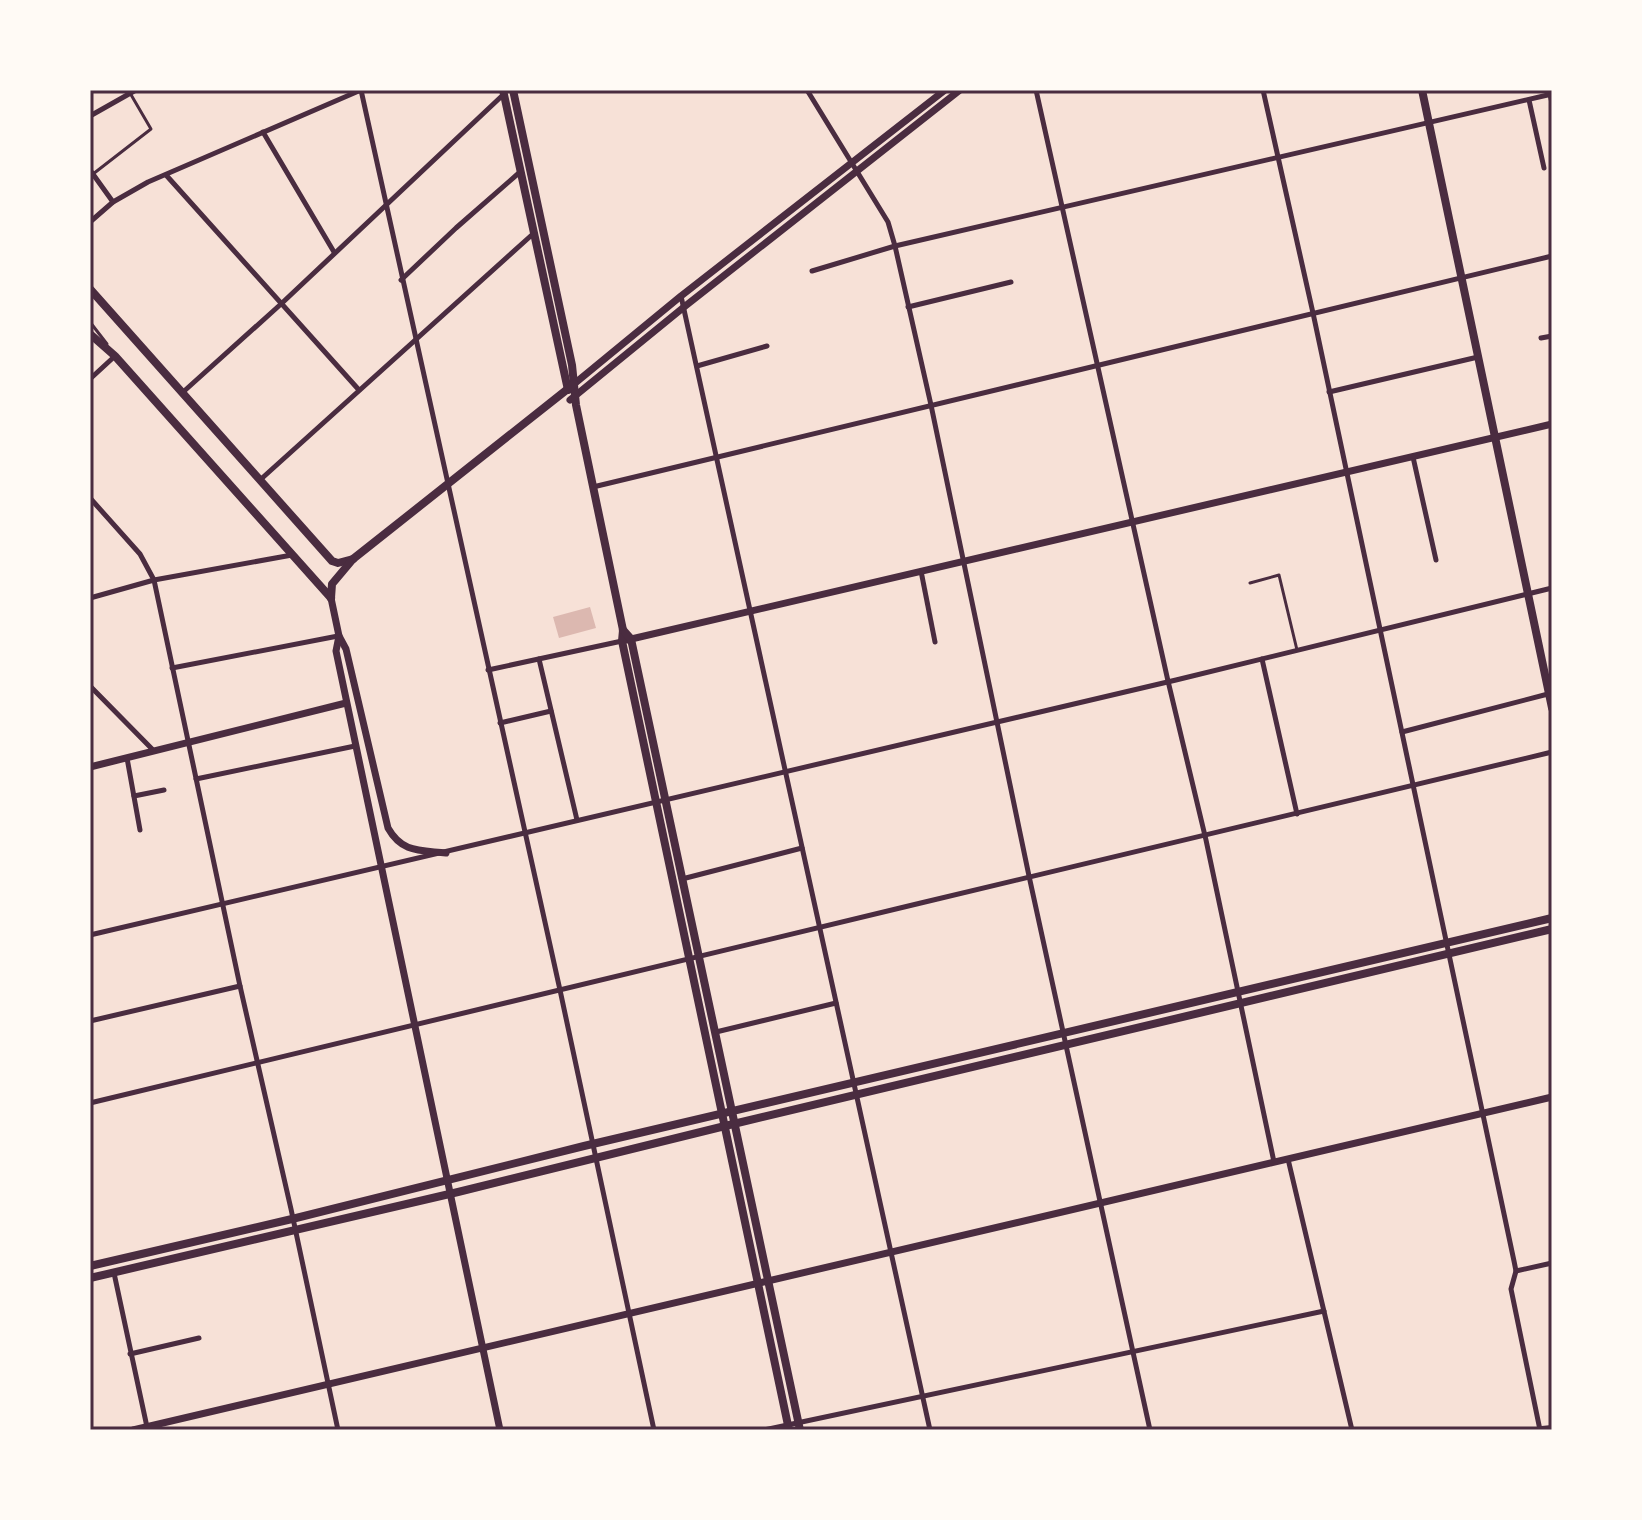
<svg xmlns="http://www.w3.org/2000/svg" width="1642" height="1520" viewBox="0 0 1642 1520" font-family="'Sofia Sans Condensed',sans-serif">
  <rect width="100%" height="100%" fill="#f7e1d7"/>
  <polygon fill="#dcb8b0" points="590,607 596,628 559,638 553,617"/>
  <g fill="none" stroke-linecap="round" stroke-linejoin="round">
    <g stroke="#4a2c40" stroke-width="3">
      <polyline points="93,174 151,129 130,93"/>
      <polyline points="90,322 107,344"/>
      <polyline points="1250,583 1279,575 1297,650"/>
    </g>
    <g stroke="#4a2c40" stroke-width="5">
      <polyline points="807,90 888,222 895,246 931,405 1029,876 1150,1430"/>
      <polyline points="1036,90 1168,681 1206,840 1274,1162"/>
      <polyline points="1263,90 1313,313 1514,1261 1516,1271 1511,1289 1540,1430"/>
      <polyline points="1549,90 1552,103"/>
      <polyline points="1529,100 1544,168"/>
      <polyline points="90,116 136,90"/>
      <polyline points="263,132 334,252"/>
      <polyline points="90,170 113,202"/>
      <polyline points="166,175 359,390"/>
      <polyline points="90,222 113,202 148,182 361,90 560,990 654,1430"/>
      <polyline points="812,271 895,246 1552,94"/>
      <polyline points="401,280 456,228 520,172"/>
      <polyline points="681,296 930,1430"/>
      <polyline points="908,307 1011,282"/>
      <polyline points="1541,338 1552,336"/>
      <polyline points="697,366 767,346"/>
      <polyline points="90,379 115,356"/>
      <polyline points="1329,392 1478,357"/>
      <polyline points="182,393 281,304 504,94"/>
      <polyline points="1413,457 1436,560"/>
      <polyline points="260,480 534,233"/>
      <polyline points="593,487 1552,256"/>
      <polyline points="90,498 140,554 154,580 240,986 291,1209 338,1430"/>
      <polyline points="921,571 935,642"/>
      <polyline points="90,598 154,580 292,555"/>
      <polyline points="539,659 577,820"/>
      <polyline points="1262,659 1297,814"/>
      <polyline points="172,668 338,636"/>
      <polyline points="488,670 622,641"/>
      <polyline points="90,686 154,751"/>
      <polyline points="500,723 551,711"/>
      <polyline points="1402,732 1548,694"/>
      <polyline points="127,758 140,830"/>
      <polyline points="196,779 355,746"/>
      <polyline points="134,796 164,790"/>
      <polyline points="682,879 802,848"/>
      <polyline points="90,935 1176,680 1552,588"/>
      <polyline points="90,1021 240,986"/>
      <polyline points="716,1032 836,1003"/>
      <path d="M 90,1103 C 578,987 1064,867 1552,752"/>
      <polyline points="1288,1159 1352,1430"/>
      <polyline points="1516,1271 1552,1263"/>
      <polyline points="114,1273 147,1427"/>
      <polyline points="130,1354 199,1338"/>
      <polyline points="764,1430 1324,1311"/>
    </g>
    <g stroke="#4a2c40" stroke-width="7">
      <polyline points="574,384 681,296 945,90"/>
      <polyline points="570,400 684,307 960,90"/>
      <polyline points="331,598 339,636 336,651 500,1430"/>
      <path d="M 339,636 L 346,649 L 388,828 C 402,853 420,850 446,853"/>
      <polyline points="627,640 1552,424"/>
      <polyline points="90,767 346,703"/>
      <polyline points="133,1430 1552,1097"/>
    </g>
    <g stroke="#4a2c40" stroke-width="8">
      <polyline points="1422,90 1552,708"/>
      <polyline points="1542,1430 1552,1429"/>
    </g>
    <g stroke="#4a2c40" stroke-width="8">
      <polyline points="503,90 568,390"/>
      <polyline points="513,90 572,365 576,405 623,630 622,641 789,1430"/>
      <polyline points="90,289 332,561 338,563 353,559"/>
      <polyline points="90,334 115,356 331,598"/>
      <polyline points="331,598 332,584 353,559 574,384"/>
      <polyline points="623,630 631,639 800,1430"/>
      <polyline points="90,1266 292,1219 584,1146 1552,918"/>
      <polyline points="90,1278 458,1192 725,1126 1552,929"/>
    </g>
  </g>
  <rect width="1642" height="1520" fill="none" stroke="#fffaf5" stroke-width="184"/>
  <rect x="92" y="92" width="1458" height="1336" fill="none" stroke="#4a2c40" stroke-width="3"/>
</svg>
